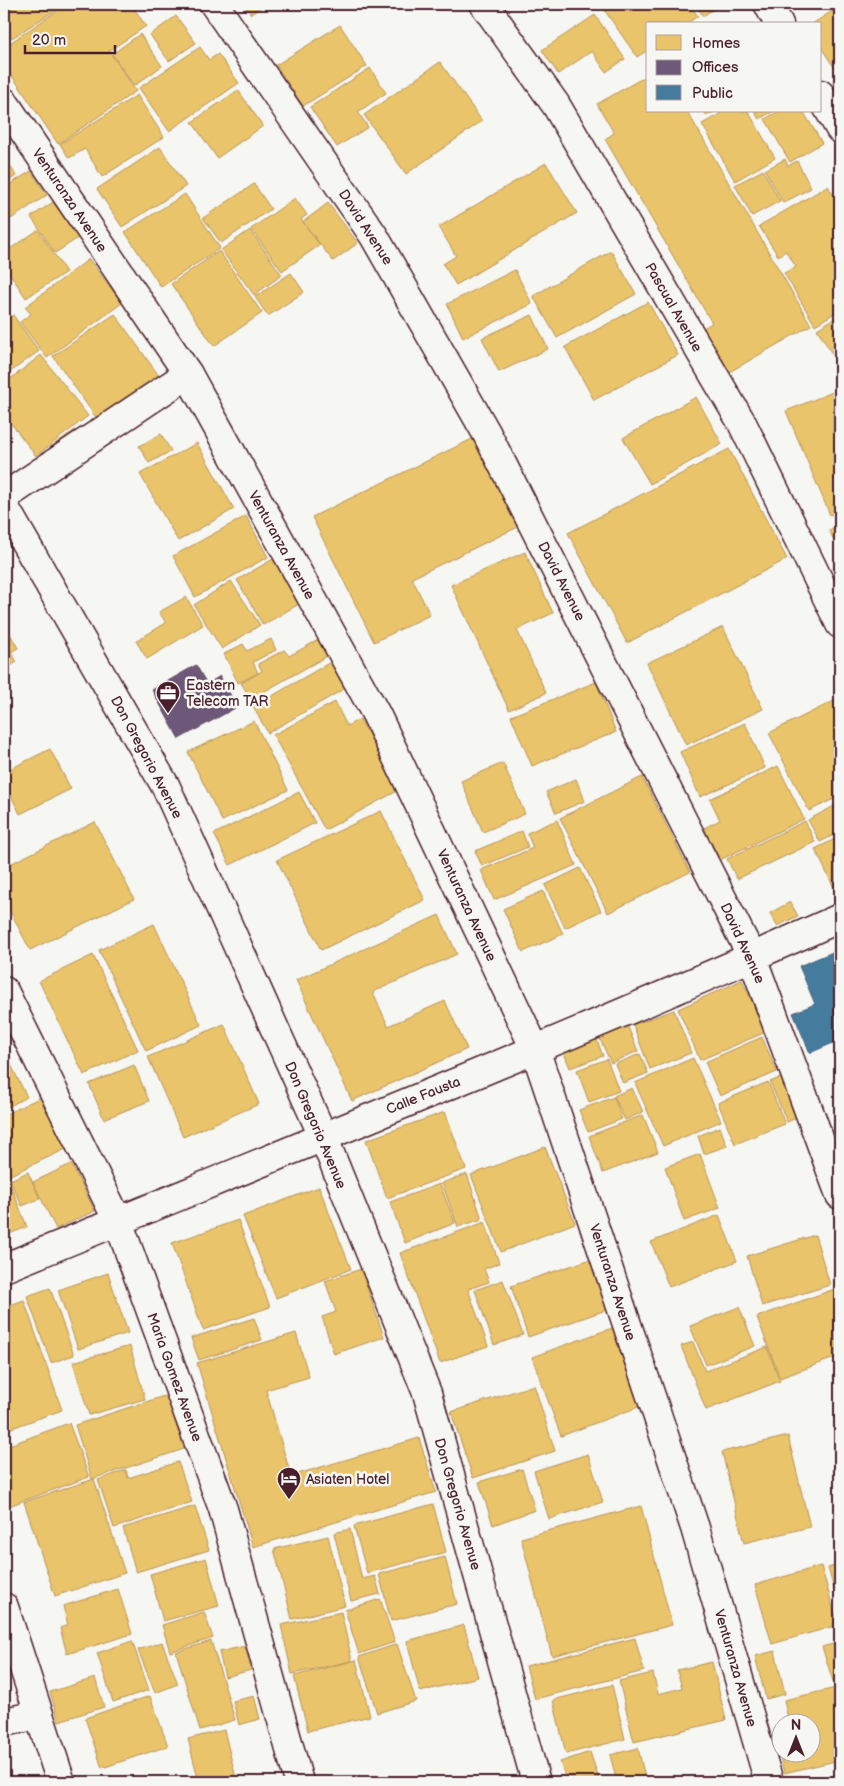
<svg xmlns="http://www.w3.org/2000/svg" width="844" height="1786" viewBox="0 0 844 1786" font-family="'Balsamiq Sans',sans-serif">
  <rect width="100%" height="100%" fill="#f6f6f2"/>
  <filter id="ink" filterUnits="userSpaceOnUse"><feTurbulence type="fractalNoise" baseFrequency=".02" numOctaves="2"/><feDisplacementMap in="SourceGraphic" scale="10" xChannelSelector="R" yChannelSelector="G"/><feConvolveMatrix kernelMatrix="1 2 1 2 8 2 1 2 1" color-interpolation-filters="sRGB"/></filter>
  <g filter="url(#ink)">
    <g fill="#e9c46a" stroke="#b99257">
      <polygon points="4,4 65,4 12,38 4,26"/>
      <polygon points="67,4 131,4 146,26 109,51 136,91 58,144 4,64 4,47"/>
      <polygon points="243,4 266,4 251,14"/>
      <polygon points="615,4 689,4 698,16 686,24 648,24 648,50 637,57 605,11"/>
      <polygon points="695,4 721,4 703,16"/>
      <polygon points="840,6 840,76 820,46 820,24 812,24"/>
      <polygon points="595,15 625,59 606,72 592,51 558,74 542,50"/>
      <polygon points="176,16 196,43 169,61 150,35"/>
      <polygon points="340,25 367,66 303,106 276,65"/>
      <polygon points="4,30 9,39 4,42"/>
      <polygon points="140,34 162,66 134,86 112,54"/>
      <polygon points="200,47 209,60 218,54 239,83 169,131 139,88"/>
      <polygon points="440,62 482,121 406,174 364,115"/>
      <polygon points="370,68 386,93 358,112 368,127 337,147 310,107"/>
      <polygon points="648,75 648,111 687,111 811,325 726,374 700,330 712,323 605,139 614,133 597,104"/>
      <polygon points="238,90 263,126 217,158 192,122"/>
      <polygon points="137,95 164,137 102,177 85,149 69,158 60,144"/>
      <polygon points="704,111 715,111 707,116"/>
      <polygon points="725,111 748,111 775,158 735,181 702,124"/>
      <polygon points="754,111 774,111 759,119"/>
      <polygon points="779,111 803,111 822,143 790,162 765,119"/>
      <polygon points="160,147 186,186 122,227 97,189"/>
      <polygon points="4,155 16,176 4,184"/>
      <polygon points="785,159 788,166 797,161 811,188 783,203 765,170"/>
      <polygon points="546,163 577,213 456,285 443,264 456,256 439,227"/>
      <polygon points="763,170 780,201 752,216 735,185"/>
      <polygon points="31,171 47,195 5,223 4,188"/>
      <polygon points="254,184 271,209 221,243 203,218"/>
      <polygon points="828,186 840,206 840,310 815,325 784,273 796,267 786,251 778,256 759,226"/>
      <polygon points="185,194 220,248 161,287 125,232"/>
      <polygon points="295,198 307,215 301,219 320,245 282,271 251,229"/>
      <polygon points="53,202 78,238 55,253 31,217"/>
      <polygon points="328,203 358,243 333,261 303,222"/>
      <polygon points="38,230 66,272 26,298 4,265 4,253"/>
      <polygon points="250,230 282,275 254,295 221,250"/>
      <polygon points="219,251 262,313 214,346 171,284"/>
      <polygon points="611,251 636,294 557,338 533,296"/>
      <polygon points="89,259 122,303 47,358 20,322 31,314 25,307"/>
      <polygon points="515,270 532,304 463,338 447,304"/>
      <polygon points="291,273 304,292 268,316 255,297"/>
      <polygon points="648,302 678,355 594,400 565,347"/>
      <polygon points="115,314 159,376 97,419 53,356"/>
      <polygon points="13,315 39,351 9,373 4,366 4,322"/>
      <polygon points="532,315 548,349 499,372 482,338"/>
      <polygon points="840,315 840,367 817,329"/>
      <polygon points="41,355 88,416 36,456 4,414 4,384"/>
      <polygon points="840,389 840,511 830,515 786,411"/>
      <polygon points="696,397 722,444 650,484 623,438"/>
      <polygon points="75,430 83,441 57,459 49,448"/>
      <polygon points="161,434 171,451 149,463 139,446"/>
      <polygon points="476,437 520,526 412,578 430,615 374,642 312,517"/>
      <polygon points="197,443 234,509 178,541 140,474"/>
      <polygon points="729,449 787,559 627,643 568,533"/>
      <polygon points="246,516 268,557 195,597 173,556"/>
      <polygon points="840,524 840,553 829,530"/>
      <polygon points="525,552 553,613 517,630 546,693 509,710 451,585"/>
      <polygon points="273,559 299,604 263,625 237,580"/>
      <polygon points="231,581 260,625 222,649 194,605"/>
      <polygon points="186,597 203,625 147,659 136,641 166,623 159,612"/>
      <polygon points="4,623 18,648 11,652 17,662 4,670"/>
      <polygon points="723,627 763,709 686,745 647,663"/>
      <polygon points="271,639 276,650 253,662 258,673 238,683 224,654 243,644 247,651"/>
      <polygon points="318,640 327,656 251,699 241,683 262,671 258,664 284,650 289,656"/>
      <polygon points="334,660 349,686 268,733 253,707"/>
      <polygon points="596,682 616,732 532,766 511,716"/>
      <polygon points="840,698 840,796 809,811 769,733"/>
      <polygon points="335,702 347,726 360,719 399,790 325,830 273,735"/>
      <polygon points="254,721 288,790 222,821 188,752"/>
      <polygon points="745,723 765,768 700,797 680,752"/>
      <polygon points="50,749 71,789 20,814 4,782 4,772"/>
      <polygon points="503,763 525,814 483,832 461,781"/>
      <polygon points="778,766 804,819 720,860 704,828 720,820 710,799"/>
      <polygon points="642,777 690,872 608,913 560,818"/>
      <polygon points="576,779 585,801 556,813 546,792"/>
      <polygon points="299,792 315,823 230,865 214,834"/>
      <polygon points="836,805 840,812 840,832 820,842 808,820"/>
      <polygon points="381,811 425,900 321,950 277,860"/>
      <polygon points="557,820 576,865 494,900 481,870 533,848 527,833"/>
      <polygon points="805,821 815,842 737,879 727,859"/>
      <polygon points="95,822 134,899 30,950 4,899 4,867"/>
      <polygon points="522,831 528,847 482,866 475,851"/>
      <polygon points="837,838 840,845 840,900 815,849"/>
      <polygon points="580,868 601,911 565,928 545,885"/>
      <polygon points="543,891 563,934 523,952 503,909"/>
      <polygon points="790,902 798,916 777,926 770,913"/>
      <polygon points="439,915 457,954 373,992 388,1026 445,1001 467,1049 352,1101 296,980"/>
      <polygon points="154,924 201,1025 146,1051 99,950"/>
      <polygon points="93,955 138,1050 84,1075 39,981"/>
      <polygon points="742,980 766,1032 700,1060 678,1009"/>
      <polygon points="674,1010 691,1053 650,1069 633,1025"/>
      <polygon points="224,1024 259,1104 183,1137 148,1057"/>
      <polygon points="627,1025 638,1051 611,1063 599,1037"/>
      <polygon points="595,1035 603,1056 570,1068 562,1048"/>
      <polygon points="762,1037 777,1072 720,1096 705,1062"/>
      <polygon points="640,1054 648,1073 623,1083 615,1064"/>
      <polygon points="7,1057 27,1097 4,1109 4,1059"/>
      <polygon points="693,1058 721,1121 663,1146 635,1083"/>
      <polygon points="607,1059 619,1091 589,1102 577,1070"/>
      <polygon points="134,1065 149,1101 104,1119 89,1084"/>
      <polygon points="787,1075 803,1115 787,1122 770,1082"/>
      <polygon points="768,1082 785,1124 735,1144 718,1103"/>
      <polygon points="632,1088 643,1112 625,1120 614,1096"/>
      <polygon points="41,1097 66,1149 4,1178 4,1115"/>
      <polygon points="614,1097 622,1119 588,1132 579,1110"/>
      <polygon points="445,1112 466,1169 387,1198 366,1140"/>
      <polygon points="643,1115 658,1152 603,1173 589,1136"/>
      <polygon points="720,1127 727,1146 704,1154 698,1136"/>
      <polygon points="545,1147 575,1223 501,1252 471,1175"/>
      <polygon points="700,1154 720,1208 684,1221 665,1167"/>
      <polygon points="71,1164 95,1211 56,1229 33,1182"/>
      <polygon points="28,1172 40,1199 22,1206 10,1180"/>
      <polygon points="467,1174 482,1219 458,1227 442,1183"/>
      <polygon points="8,1178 27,1227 4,1236 4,1180"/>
      <polygon points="440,1184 455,1223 405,1243 390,1202"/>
      <polygon points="319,1187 351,1269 276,1298 243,1216"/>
      <polygon points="719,1215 737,1261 669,1287 651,1242"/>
      <polygon points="238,1220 270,1307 203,1330 172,1243"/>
      <polygon points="485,1222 499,1263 484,1269 489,1282 468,1289 488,1346 440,1363 400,1253"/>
      <polygon points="815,1235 830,1285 762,1306 747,1256"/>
      <polygon points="591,1259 609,1309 528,1337 511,1286"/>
      <polygon points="361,1269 384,1337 334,1354 322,1317 336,1312 325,1281"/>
      <polygon points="108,1273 128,1333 78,1349 58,1290"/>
      <polygon points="503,1280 523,1335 494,1345 475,1290"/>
      <polygon points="840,1287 840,1322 834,1325 840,1341 840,1356 780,1378 757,1317"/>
      <polygon points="50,1288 74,1355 51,1363 27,1296"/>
      <polygon points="24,1300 62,1410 9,1429 4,1415 4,1377 6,1376 4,1368 4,1307"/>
      <polygon points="739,1307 755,1346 706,1365 690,1326"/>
      <polygon points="254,1318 262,1340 199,1360 191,1338"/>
      <polygon points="612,1328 641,1406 561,1436 532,1357"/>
      <polygon points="296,1333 309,1377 266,1390 291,1476 419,1438 436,1492 253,1547 197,1363"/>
      <polygon points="693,1342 705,1371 767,1347 780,1381 706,1410 681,1346"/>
      <polygon points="130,1346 145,1399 89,1415 73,1362"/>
      <polygon points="534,1385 555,1451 473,1478 451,1412"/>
      <polygon points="167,1395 184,1449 92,1479 75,1425"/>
      <polygon points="69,1423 89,1477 6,1507 4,1500 4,1447"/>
      <polygon points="788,1436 810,1527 744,1543 722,1452"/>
      <polygon points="588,1454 603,1502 549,1519 534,1471"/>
      <polygon points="178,1462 192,1502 114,1528 98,1480 126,1470 128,1478"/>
      <polygon points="522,1469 535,1510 493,1525 479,1482"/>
      <polygon points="94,1479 125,1573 55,1596 24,1502"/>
      <polygon points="433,1504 446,1552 367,1573 354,1526"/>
      <polygon points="195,1506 209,1550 136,1572 123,1528"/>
      <polygon points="641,1506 672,1625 552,1656 521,1538"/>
      <polygon points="350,1529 362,1579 375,1576 380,1594 351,1601 334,1533"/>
      <polygon points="328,1536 345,1606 292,1619 274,1549"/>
      <polygon points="445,1557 457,1604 391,1621 379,1574"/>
      <polygon points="206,1558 219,1606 163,1621 150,1574"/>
      <polygon points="840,1564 840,1612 828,1568"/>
      <polygon points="821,1566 838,1625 772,1644 755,1585"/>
      <polygon points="118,1589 132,1634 67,1654 60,1628 68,1625 63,1606"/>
      <polygon points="380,1599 395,1642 359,1654 345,1610"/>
      <polygon points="204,1612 213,1638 170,1652 162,1625"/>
      <polygon points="341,1612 352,1661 292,1674 281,1625"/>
      <polygon points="464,1625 478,1677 420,1692 407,1641"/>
      <polygon points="635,1638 644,1671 535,1699 526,1666"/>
      <polygon points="132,1641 149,1690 113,1702 97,1653"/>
      <polygon points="211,1641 235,1720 200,1730 176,1652"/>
      <polygon points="162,1642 178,1684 155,1693 138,1650"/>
      <polygon points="840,1642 840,1679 833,1681 822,1647"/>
      <polygon points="397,1644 416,1701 377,1713 359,1657"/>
      <polygon points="245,1646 251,1670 225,1677 219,1652"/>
      <polygon points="775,1651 785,1694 766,1699 755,1656"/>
      <polygon points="356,1660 370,1716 308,1731 294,1676"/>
      <polygon points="712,1662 726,1720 634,1742 619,1681 653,1673 658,1694 682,1688 677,1670"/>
      <polygon points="95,1678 104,1707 59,1721 50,1692"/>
      <polygon points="612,1685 625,1739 566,1754 553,1700"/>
      <polygon points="840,1687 840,1760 784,1773 774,1729 782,1728 782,1754 812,1754 812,1724 789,1724 784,1700"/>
      <polygon points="150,1696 168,1746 102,1768 85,1718"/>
      <polygon points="254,1696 260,1719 239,1725 233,1701"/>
      <polygon points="224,1730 237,1782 199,1782 188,1739"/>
      <polygon points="638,1748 646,1782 617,1782 610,1755"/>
      <polygon points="590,1752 600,1782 567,1782 560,1762"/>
    </g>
    <polygon fill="#6d597a" stroke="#624862" points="196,665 207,684 220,676 237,707 179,739 152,690"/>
    <polygon fill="#457b9d" stroke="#465f7b" points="840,949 840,1040 810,1053 793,1013 815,1004 799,966"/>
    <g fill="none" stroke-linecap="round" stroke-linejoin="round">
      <defs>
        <g id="minor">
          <polyline points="214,4 374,236 487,434 752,957 840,1195"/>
          <polyline points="484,4 556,105 742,423 840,624"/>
          <polyline points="768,4 779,24"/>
          <polyline points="820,94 840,129"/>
          <polyline points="4,102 188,374 376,714 535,1049 695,1528 769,1782"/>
          <polyline points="4,497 188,374"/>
          <polyline points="4,506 166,787 323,1136 427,1393 536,1782"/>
          <polyline points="4,991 118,1221 223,1509 299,1782"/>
          <path d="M 4,1268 C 283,1153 564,1041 840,918"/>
          <polyline points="4,1607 61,1782"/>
          <polyline points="4,1722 39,1715"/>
        </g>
      </defs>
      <use href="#minor" stroke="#4a1f2b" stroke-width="31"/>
      <use href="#minor" stroke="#f6f6f2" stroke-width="28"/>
    </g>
  </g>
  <defs>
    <symbol id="office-pin" viewBox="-11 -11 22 30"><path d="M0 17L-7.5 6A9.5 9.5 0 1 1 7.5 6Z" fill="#4a1f2b" stroke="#f6f6f2"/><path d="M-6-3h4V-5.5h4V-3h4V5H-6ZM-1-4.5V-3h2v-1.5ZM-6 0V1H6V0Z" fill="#fff"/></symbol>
    <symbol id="hotel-pin" viewBox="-11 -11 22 30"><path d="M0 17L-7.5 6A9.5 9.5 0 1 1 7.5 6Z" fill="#4a1f2b" stroke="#f6f6f2"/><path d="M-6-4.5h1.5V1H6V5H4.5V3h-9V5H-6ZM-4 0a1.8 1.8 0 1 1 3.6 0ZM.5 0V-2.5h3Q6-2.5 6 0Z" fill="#fff"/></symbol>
  </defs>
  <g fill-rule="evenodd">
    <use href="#office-pin" x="154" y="679" width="28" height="38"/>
    <use href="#hotel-pin" x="275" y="1465" width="28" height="38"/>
  </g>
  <g text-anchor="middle" stroke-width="5" stroke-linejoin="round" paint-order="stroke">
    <g font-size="14" fill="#4a1f2b" stroke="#f6f6f2">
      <text transform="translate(70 200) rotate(56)" y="5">Venturanza Avenue</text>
      <text transform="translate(366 227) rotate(57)" y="5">David Avenue</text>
      <text transform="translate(674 307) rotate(60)" y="5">Pascual Avenue</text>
      <text transform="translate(282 545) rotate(61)" y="5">Venturanza Avenue</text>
      <text transform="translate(562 581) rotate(63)" y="5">David Avenue</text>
      <text transform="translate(147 757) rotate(62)" y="5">Don Gregorio Avenue</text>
      <text transform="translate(467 905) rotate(65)" y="5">Venturanza Avenue</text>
      <text transform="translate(743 943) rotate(65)" y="5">David Avenue</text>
      <text transform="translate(423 1095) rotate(-22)" y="5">Calle Fausta</text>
      <text transform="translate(316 1125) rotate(67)" y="5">Don Gregorio Avenue</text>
      <text transform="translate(613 1282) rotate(72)" y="5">Venturanza Avenue</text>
      <text transform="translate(175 1377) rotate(70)" y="5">Maria Gomez Avenue</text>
      <text transform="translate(458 1504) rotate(74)" y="5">Don Gregorio Avenue</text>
      <text transform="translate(736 1668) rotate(74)" y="5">Venturanza Avenue</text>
    </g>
    <g font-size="14" fill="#4a1f2b" stroke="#f6f6f2" text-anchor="start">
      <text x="186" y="690">Eastern<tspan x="186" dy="16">Telecom TAR</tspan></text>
      <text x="306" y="1484">Asiaten Hotel</text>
    </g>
  </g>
  <rect width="844" height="1786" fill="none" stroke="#f6f6f2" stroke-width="20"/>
  <rect x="10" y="10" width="824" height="1766" fill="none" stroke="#4a1f2b" stroke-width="2" filter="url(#ink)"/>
  <rect x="646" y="22" width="175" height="90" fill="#f6f6f2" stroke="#b1a0a2"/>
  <rect x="656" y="35" width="25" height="15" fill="#e9c46a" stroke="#b1a0a2"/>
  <text x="692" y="48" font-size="15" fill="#4a1f2b">Homes</text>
  <rect x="656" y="60" width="25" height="15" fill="#6d597a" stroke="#b1a0a2"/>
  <text x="692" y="72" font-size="15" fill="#4a1f2b">Offices</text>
  <rect x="656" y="85" width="25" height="15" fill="#457b9d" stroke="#b1a0a2"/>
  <text x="692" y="98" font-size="15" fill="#4a1f2b">Public</text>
  <g transform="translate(796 1738)"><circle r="24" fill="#f6f6f2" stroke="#b1a0a2"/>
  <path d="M0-4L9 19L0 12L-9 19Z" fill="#4a1f2b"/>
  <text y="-8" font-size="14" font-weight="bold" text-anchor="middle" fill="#4a1f2b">N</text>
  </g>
  <path d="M25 45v8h90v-8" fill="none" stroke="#4a1f2b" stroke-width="2.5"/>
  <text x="32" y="45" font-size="15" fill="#4a1f2b" stroke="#f6f6f2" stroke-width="4" paint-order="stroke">20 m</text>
</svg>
